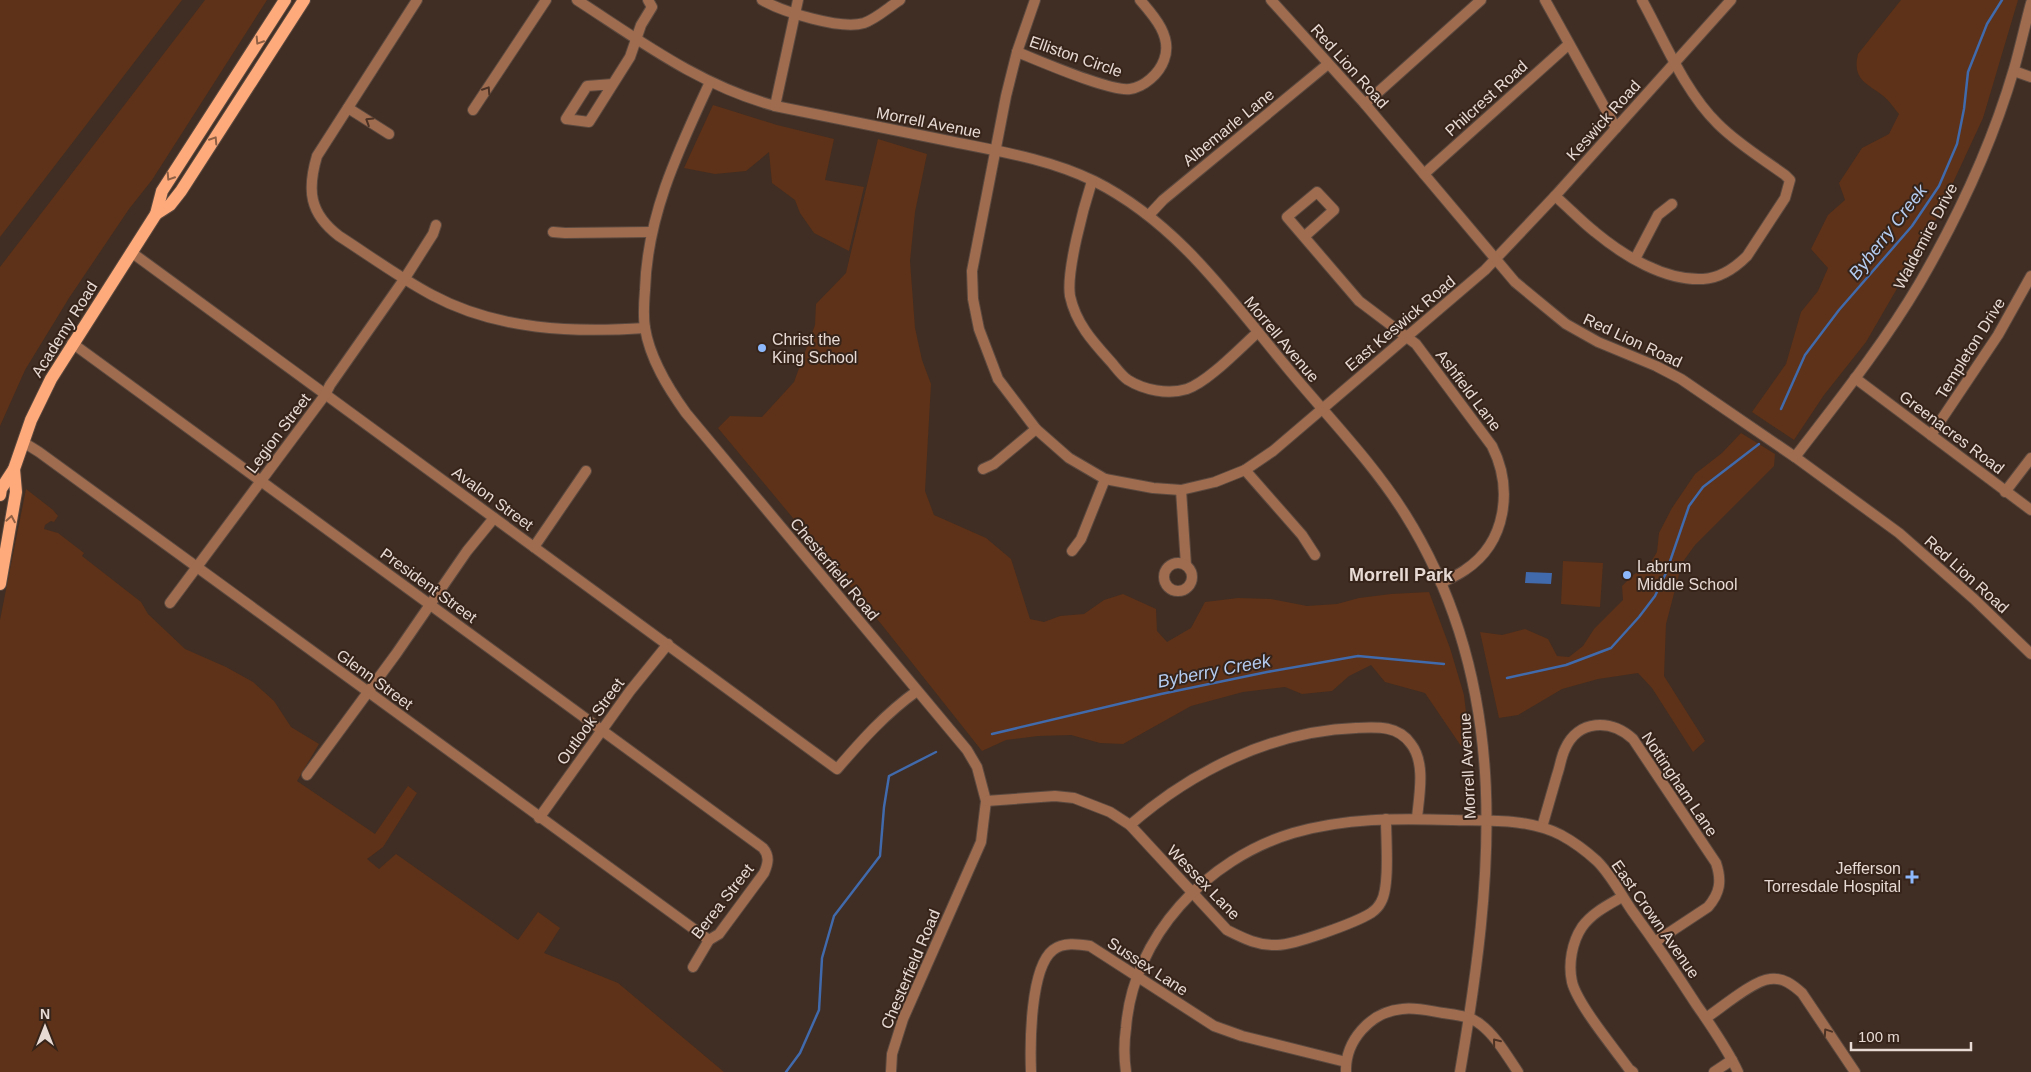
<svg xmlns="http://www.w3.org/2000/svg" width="2031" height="1072" viewBox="0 0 2031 1072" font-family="Arial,sans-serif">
  <rect width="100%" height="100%" fill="#402d23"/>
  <g fill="#5d3218">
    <polygon points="0,0 182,0 0,237"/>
    <polygon points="205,0 267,0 152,180 129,209 69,298 25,370 0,426 0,267"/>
    <path d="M 1901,0 L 2018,0 L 1983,118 L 1931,230 L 1866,342 L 1824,395 L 1794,440 L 1752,412 L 1786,364 L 1801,312 L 1818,291 L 1828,268 L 1811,249 L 1828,215 L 1845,200 L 1839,183 L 1862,148 L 1889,134 L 1899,114 C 1894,108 1889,100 1882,95 C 1866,83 1852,79 1858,54 Z"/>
    <polygon points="713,105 777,125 834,139 825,180 864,187 849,251 814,233 800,213 795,200 772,183 769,152 746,171 715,174 684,168"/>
    <polygon points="878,139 927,154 915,212 910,261 915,328 922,360 931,384 925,491 934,515 986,538 1011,559 1030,619 1044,622 1060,616 1084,614 1104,600 1123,594 1156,609 1157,631 1167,642 1191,628 1205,602 1238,598 1271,599 1307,606 1337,604 1359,598 1391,594 1429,592 1450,648 1464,695 1470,746 1461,746 1425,693 1385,682 1371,665 1349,676 1332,691 1302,694 1285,687 1243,692 1191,706 1123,744 1100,743 1071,735 1038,736 1006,740 982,751 882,625 718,428 730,416 762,417 794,382 815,325 816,304 846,273"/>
    <polygon points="1741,433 1775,454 1774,466 1695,545 1682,563 1666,624 1664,676 1705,741 1693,752 1652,688 1638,673 1598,679 1562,689 1518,715 1499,718 1480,632 1502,635 1525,629 1548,639 1557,656 1569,657 1583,646 1594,629 1623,600 1622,586 1633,575 1649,565 1657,552 1659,533 1672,508 1695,474 1722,453"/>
    <polygon points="26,489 53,510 58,516 54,522 51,521 45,525 44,529 58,533 84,553 82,556 141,602 148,614 185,649 226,667 253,682 274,701 291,727 319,744 297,781 375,834 408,786 417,793 383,847 367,859 379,869 396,854 518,940 538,912 560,928 544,953 618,983 724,1072 0,1072 0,620"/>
    <polygon points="1563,561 1603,563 1600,607 1561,604"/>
  </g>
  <polygon fill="#406aab" points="1526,572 1552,573 1551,584 1525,583"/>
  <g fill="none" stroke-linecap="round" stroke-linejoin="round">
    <g stroke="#406aab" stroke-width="2.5">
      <polyline points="1781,409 1805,355 1839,310 1912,226 1939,186 1957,144 1964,109 1968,72 1987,24 2002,0"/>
      <polyline points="1507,678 1566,665 1611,648 1639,617 1655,596 1666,573 1689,506 1703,487 1759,444"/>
      <polyline points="992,734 1161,694 1267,672 1358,656 1444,664"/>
      <polyline points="786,1072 800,1053 819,1010 822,958 834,916 880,856 884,807 889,776 936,752"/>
    </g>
    <defs>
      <g id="minor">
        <path d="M 417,0 L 317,156 C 307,190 309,213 339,236 C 370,256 400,278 432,295 C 497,330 573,333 645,328"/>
        <path d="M 577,0 C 642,42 699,85 775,106 C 833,118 891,129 949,141 C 998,151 1049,159 1094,181 C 1176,222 1228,296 1285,365 C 1325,414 1371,460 1405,514 C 1514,688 1493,879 1460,1072"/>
        <path d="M 762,0 C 783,12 841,30 864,23 C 876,19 889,7 900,0"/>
        <polyline points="1035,0 1017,52 1006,96 972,271 973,299 979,329 998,379 1036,429 1069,458 1105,479 1153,488 1181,490 1215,482 1245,470 1273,451 1485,270 1555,196 1731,0"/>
        <polyline points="1271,0 1365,104 1515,282 1566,324 1598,342 1656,366 1681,379 1795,457 1899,533 1974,599 2031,654"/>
        <polyline points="1545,0 1616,128"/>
        <path d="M 1017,52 C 1040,61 1110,92 1130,89 C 1144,87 1159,74 1164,60 C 1173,37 1154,16 1140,0"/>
        <polyline points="2014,71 2031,77"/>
        <path d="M 710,82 C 679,149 647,215 645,290 C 644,302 643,316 645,328 C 650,359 668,388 686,413 L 967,750 L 977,767 L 986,801 L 981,842 L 903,1019 L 892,1054 L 891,1072"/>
        <polyline points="613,84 587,86 566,119 589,122 630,57 641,25 652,7 648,0"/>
        <polyline points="1365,104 1481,0"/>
        <polyline points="775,106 798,0"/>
        <polyline points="348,108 389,134"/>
        <polyline points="473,110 546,0"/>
        <polyline points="1424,174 1568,45"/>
        <path d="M 1092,181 C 1084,206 1066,271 1070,296 C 1076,324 1094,343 1112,363 C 1117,369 1122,376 1128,380 C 1144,390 1168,395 1187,389 C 1208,382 1240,348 1258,332"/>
        <path d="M 1555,196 C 1569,208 1581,221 1595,232 C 1624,256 1665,281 1703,279 C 1721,278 1735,268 1747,256 L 1785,198 L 1790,180 L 1785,175 C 1763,159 1738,144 1718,124 C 1685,92 1664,40 1642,0"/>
        <polyline points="1149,215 1163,200 1328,64"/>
        <polyline points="553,232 565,233 651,232"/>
        <path d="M 1305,236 L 1334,210 L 1317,192 L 1287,217 L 1359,301 L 1416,344 L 1492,446 C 1513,488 1507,542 1465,570 C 1458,575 1449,579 1441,583"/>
        <path d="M 131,252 L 837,769 C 862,740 886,713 917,691"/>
        <polyline points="1635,259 1658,215 1672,204"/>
        <path d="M 72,343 L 763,848 C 770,856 768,864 764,873 L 719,934 L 709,940 L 693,967"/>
        <polyline points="1855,378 2031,510"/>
        <polyline points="1931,435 1998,335 2031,276"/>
        <polyline points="23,442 39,452 709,940"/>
        <path d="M 1795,457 C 1838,401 1883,345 1919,284 C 1958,217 1992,144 2014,69 C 2020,48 2025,25 2031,3"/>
        <polyline points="983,469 994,464 1036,429"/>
        <polyline points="1245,470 1302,535 1315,555"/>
        <polyline points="1181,490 1186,565"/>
        <polyline points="2005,492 2031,458"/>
        <polyline points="534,547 586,471"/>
        <polyline points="1072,551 1081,539 1105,479"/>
        <circle cx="1178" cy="577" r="14"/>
        <polyline points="170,603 325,395 330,385 405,278 433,234 436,225"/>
        <polyline points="307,775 396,654 467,551 494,518"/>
        <path d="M 986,801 L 1055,796 L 1074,798 L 1110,812 L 1130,825 L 1227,930 C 1243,938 1258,946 1277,945 C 1294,945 1355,923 1371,913 C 1374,911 1379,906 1381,902 C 1390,887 1386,839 1386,819"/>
        <polyline points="539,818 630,691 668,644"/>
        <path d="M 1130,825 C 1192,771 1272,731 1356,728 C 1376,727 1398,725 1411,744 C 1426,763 1419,796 1417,818"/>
        <path d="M 1542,827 C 1547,810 1552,792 1557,775 C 1560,767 1561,757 1565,749 C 1578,719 1611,719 1633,739 L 1716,863 C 1722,881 1720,893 1708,907 L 1655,942"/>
        <path d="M 1622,897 C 1608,905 1592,913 1582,927 C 1572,942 1568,964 1572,982 C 1578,1005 1614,1048 1629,1069 L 1633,1072"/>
        <path d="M 1706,1018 C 1721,1008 1754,980 1770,979 C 1783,977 1793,985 1802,993 L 1855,1072"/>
        <path d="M 1031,1072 C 1030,1044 1030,968 1053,950 C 1063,942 1078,944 1090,946 L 1214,1026 L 1242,1036 L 1346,1062"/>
        <path d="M 1126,1072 C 1124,1058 1124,1042 1126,1028 C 1133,936 1207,859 1293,833 C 1345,818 1398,818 1452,820 C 1488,821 1528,818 1561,835 C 1574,842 1586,851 1597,861 C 1612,876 1621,895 1633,912 C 1655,942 1676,973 1696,1004 C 1711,1026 1727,1048 1738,1072"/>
        <path d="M 1346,1072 C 1345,1041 1370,1012 1402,1009 C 1416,1007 1430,1011 1443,1013 C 1456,1015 1470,1016 1480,1024 C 1496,1036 1507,1056 1518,1072"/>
        <polyline points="1714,1072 1732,1060"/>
      </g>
      <g id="major">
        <polyline points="156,214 170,205 181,191 304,0"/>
        <polyline points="0,495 1,489 14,469 31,420 51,379 156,214 162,191 285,0"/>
        <polyline points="0,584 16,492 14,469"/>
      </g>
    </defs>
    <use href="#minor" stroke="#5b493f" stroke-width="12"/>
    <use href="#major" stroke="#5b493f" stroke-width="14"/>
    <use href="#minor" stroke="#9f6c4f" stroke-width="10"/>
    <use href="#major" stroke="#feaa7b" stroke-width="12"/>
  </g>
  <defs><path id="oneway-chevron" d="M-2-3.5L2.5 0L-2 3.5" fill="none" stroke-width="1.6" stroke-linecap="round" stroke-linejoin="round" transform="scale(1.25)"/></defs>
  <g stroke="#906045">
    <use href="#oneway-chevron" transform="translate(259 41) rotate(123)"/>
    <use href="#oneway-chevron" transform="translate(214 140) rotate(-57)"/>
    <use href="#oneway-chevron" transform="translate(170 177) rotate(123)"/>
    <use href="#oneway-chevron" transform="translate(11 519) rotate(-80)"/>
  </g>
  <g stroke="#4b3224">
    <use href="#oneway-chevron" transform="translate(487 90) rotate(-57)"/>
    <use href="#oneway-chevron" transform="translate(369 121) rotate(-148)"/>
    <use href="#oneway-chevron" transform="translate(1827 1032) rotate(-124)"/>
    <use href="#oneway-chevron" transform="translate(1496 1042) rotate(-129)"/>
  </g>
  <g fill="#8db9fc" stroke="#362319" stroke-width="2">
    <circle cx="762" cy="348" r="5"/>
    <circle cx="1627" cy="575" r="5"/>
    <path d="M1909.5 869.5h5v5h5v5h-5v5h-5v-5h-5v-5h5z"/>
  </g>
  <g text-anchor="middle" stroke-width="4" stroke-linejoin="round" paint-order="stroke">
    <g font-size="16" fill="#e7dad4" stroke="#362319">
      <text transform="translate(1076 56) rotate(19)" y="6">Elliston Circle</text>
      <text transform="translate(1350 66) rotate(48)" y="6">Red Lion Road</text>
      <text transform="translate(1486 98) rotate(-42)" y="6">Philcrest Road</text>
      <text transform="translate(1603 120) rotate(-48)" y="6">Keswick Road</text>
      <text transform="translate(929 122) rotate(11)" y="6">Morrell Avenue</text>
      <text transform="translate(1228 127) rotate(-39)" y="6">Albemarle Lane</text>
      <text transform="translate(1925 236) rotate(-62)" y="6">Waldemire Drive</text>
      <text transform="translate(1400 323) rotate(-40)" y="6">East Keswick Road</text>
      <text transform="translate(64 329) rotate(-58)" y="6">Academy Road</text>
      <text transform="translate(1282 339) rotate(50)" y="6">Morrell Avenue</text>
      <text transform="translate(1633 340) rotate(25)" y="6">Red Lion Road</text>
      <text transform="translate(1970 348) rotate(-58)" y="6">Templeton Drive</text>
      <text transform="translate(1469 390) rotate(53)" y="6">Ashfield Lane</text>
      <text transform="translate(1952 432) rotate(37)" y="6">Greenacres Road</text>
      <text transform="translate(278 433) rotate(-53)" y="6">Legion Street</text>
      <text transform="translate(493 498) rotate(36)" y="6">Avalon Street</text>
      <text transform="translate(835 569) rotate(50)" y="6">Chesterfield Road</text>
      <text transform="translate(1967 574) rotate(42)" y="6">Red Lion Road</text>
      <text transform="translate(429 585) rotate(36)" y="6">President Street</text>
      <text transform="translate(375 679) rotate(36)" y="6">Glenn Street</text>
      <text transform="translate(590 721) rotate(-54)" y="6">Outlook Street</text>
      <text transform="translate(1467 766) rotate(-93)" y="6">Morrell Avenue</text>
      <text transform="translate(1680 784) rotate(56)" y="6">Nottingham Lane</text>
      <text transform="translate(1204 882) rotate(46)" y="6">Wessex Lane</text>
      <text transform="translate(722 901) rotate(-52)" y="6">Berea Street</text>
      <text transform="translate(1656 919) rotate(55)" y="6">East Crown Avenue</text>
      <text transform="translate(1148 966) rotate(33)" y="6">Sussex Lane</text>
      <text transform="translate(910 969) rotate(-67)" y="6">Chesterfield Road</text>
    </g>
    <g font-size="16" fill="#e7dad4" stroke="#362319" text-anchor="start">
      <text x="772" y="345">Christ the<tspan x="772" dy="18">King School</tspan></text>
      <text x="1637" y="572">Labrum<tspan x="1637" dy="18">Middle School</tspan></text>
      <text x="1901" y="874" text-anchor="end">Jefferson<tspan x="1901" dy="18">Torresdale Hospital</tspan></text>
    </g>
    <g font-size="18" font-style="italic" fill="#b4ccf0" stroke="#362319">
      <text transform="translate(1888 232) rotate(-52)" y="6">Byberry Creek</text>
      <text transform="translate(1214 671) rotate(-11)" y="6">Byberry Creek</text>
    </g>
    <g font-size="18" font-weight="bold" fill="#e7dad4" stroke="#362319">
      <text x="1401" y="581">Morrell Park</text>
    </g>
  </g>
  <g transform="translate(45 1027)" stroke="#362319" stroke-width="4" paint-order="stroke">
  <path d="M0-4L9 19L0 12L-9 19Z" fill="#e7dad4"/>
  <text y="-8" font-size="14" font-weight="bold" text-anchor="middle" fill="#e7dad4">N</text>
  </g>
  <path d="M1851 1042v8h120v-8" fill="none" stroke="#e7dad4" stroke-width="2.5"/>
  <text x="1858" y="1042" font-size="15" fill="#e7dad4" stroke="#362319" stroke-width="4" paint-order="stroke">100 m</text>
</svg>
